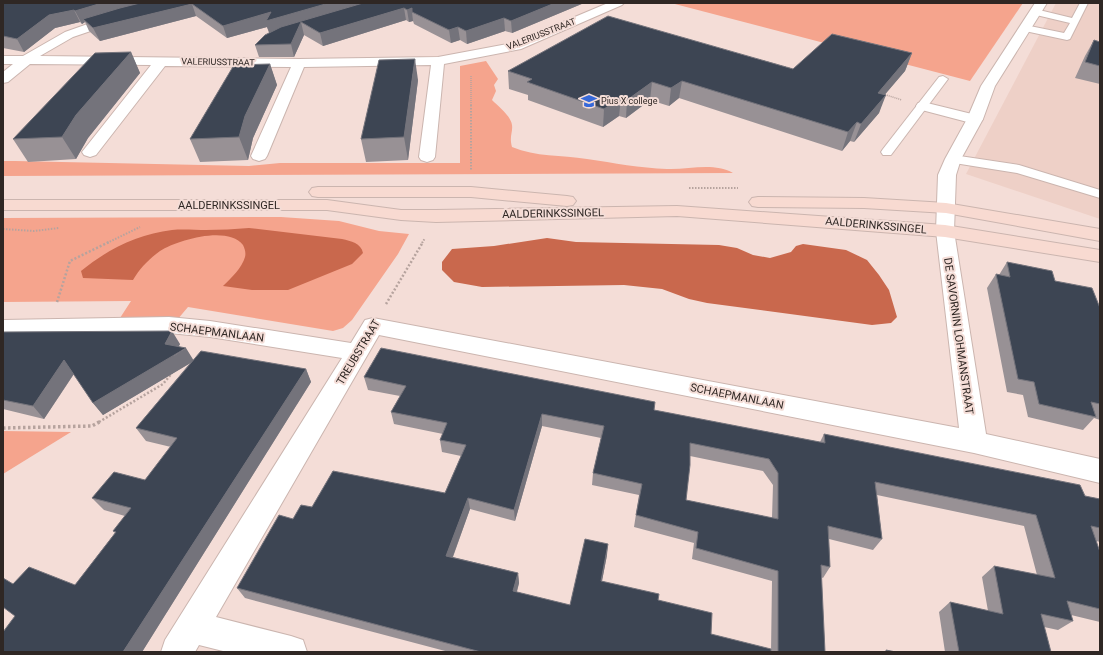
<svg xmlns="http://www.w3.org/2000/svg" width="1103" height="655" viewBox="0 0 1103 655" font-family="Roboto,sans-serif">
  <rect width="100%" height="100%" fill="#f4ddd7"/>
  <polygon fill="#eed0c7" points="1056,3 1100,3 1100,219 966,174"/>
  <g fill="#f5a48d">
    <polygon points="671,3 1023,3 970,81"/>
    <path d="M 486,61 L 498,79 L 494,85 L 496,91 L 492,100 C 498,106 511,116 512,125 C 513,133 509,136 512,147 C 536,157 561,155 587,159 C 614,163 640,168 667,169 C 689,170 713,162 733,173 L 3,176 L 3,161 L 15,161 L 249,166 L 280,163 L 460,163 L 460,66 Z"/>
    <polygon points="281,217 339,221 379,231 409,234 398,254 352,320 343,328 333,331 188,307 177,320 120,318 131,301 3,302 3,218"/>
    <polygon points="3,431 71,432 3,474"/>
  </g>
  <g fill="#c9684d">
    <path d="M 249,228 L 342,239 C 351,241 361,243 363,253 L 352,264 L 288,290 L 252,290 L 223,286 C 231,278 242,268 245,257 C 246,253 245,249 243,245 C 228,225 177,240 160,251 C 149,259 140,268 133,280 L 83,278 L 81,271 C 108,249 138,234 172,230 C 183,229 195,230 206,230 C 220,230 235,229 249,228 Z"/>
    <polygon points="547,238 576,242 719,245 737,248 753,255 770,258 791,252 796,246 803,244 846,250 867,260 879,275 889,290 897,317 891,323 872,325 707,303 689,299 662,289 624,285 482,287 454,282 442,270 442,262 452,249 494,246"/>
  </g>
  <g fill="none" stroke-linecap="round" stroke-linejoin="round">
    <defs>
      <g id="service">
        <polygon points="1080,3 1088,3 1070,39 1067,40 1025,31 1020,28 1025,25 1064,33 1070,23 1032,14 1030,12 1035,9 1072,18"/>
        <polygon points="943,76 948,79 891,155 883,155 881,152 883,149 939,77"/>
        <polygon points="953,155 1019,165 1100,190 1100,198 1017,173 948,162 947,159"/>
      </g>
      <g id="minor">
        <polygon points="608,3 624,3 622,5 521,49 444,64 435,157 433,160 427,162 421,160 419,157 431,65 304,67 267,156 265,159 259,161 253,159 251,156 291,67 165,66 96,155 90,157 84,155 82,152 151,65 30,64 8,82 3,83 3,72 13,64 3,64 3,56 23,56 65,32 116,14 122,18 120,21 73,37 40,56 299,59 438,57 513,43"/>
        <polygon points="923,102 980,116 983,119 980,122 975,124 918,109 916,106 918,103"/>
        <polygon points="945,225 952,227 954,231 986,434 1100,459 1100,483 974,453 379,335 216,617 291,636 303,640 307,652 227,652 199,645 195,652 161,652 165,640 342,358 210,337 169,333 3,336 3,320 169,317 210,321 351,343 365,320 373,318 959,428 936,231 938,227"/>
      </g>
      <polygon id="tertiary" points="1035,3 1047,3 995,86 983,119 961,159 956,175 954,231 952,235 945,237 938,235 936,231 938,175 945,159 967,119 981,86"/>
      <g id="secondary">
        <polygon points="318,187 471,187 567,196 573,197 576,201 573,205 567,206 471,197 318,197 312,196 309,192 312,188"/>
        <polygon points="758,197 864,198 946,203 1100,229 1100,241 946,213 864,208 758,207 752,206 749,202 752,198"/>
        <polygon points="3,200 327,200 401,210 436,210 677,206 945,225 1100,250 1100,262 945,237 677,216 436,222 401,220 327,210 3,210"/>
      </g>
    </defs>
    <use href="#service" stroke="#cbb5af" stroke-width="2"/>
    <use href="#minor" stroke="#cbb5af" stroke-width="2"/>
    <use href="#tertiary" stroke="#cbb5af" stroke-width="2"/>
    <use href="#secondary" stroke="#cbb5af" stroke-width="2"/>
    <g stroke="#b6a39e" stroke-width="1.5" stroke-dasharray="1 1" stroke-linecap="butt">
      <polyline points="756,59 796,70"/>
      <polyline points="471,76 471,106"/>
      <polyline points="883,94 902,100"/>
    </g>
    <g stroke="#b6a39e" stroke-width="2" stroke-dasharray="1.5 1.5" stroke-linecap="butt">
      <polyline points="471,105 471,171"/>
      <polyline points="689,188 738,188"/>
      <polyline points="3,229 34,231 59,228"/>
      <polyline points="107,243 140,227"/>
      <polyline points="422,243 425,238"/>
    </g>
    <g stroke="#b6a39e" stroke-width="2.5" stroke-dasharray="2 2" stroke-linecap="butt">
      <polyline points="57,302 70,261 109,242"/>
      <polyline points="386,304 423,242"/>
      <polyline points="99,422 163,384 172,373"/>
    </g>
    <polyline stroke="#b6a39e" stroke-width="3.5" stroke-dasharray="2.5 2.5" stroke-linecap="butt" points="3,428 92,426 101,421"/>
    <use href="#service" fill="#fff" fill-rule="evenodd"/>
    <use href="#minor" fill="#fff" fill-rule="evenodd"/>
    <use href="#tertiary" fill="#fff" fill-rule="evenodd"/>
    <use href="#secondary" fill="#f8dad1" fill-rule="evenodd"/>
  </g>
  <g fill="#989195" fill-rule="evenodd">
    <polygon points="3,3 584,3 512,33 505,31 467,44 460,40 451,43 414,24 413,21 409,22 406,20 323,46 304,35 294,57 259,57 255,45 269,33 267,27 227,38 196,16 100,41 89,31 85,22 82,24 80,22 55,28 24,52 3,48"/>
    <polygon points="1100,39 1100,84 1075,78 1085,56 1094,40 1099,42"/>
    <polygon points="131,52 140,73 88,138 76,159 28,162 13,139"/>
    <polygon points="912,53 905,71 884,95 879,113 854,142 850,141 842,151 679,98 669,106 650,100 626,118 619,116 603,127 528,100 528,95 509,89 508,71 793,69"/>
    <polygon points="270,64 277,85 253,138 248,160 200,162 190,139"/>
    <polygon points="418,80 408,160 366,162 361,139"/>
    <polygon points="1007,262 1055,281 1100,308 1100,420 1094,418 1083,430 1028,417 1023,395 1007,392 987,288 996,274 999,275"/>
    <polygon points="3,332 180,344 178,347 193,360 306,369 311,382 142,652 15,616 13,584 75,585 115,533 113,531 125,516 104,510 92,498 145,480 171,447 146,441 136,428 190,363 103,415 93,403 74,374 44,419 3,409"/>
    <path d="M 364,377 L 654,410 L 820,442 L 824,434 L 1085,496 L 1100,499 L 1100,542 L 1096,541 L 1100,552 L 1100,622 L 1071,615 L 1073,621 L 1058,630 L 1044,627 L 1051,652 L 945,652 L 939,612 L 950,602 L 988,611 L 982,577 L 994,566 L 1037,575 L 1024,526 L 877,495 L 882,539 L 873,550 L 829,539 L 830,567 L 823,578 L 821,577 L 825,652 L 771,652 L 772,581 L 692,559 L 694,543 L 634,527 L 639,495 L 592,485 L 593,473 L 601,438 L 542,426 L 515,521 L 470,509 L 453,557 L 518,573 L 519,583 L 517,592 L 570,605 L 607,555 L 602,581 L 658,600 L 711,634 L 771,652 L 449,652 L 245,598 L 237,588 L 293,519 L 312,507 L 445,493 L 461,456 L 442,452 L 440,440 L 443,434 L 394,424 L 391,412 L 400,396 L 368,390 ZM 690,456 L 763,471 L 773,485 L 772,518 L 686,500 Z"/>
  </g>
  <g fill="#74737b">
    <polygon points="102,3 157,3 83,19 85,22 82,24 75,11"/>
    <polygon points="329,3 373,3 301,22 304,35 294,57 291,44 270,34 267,27 227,38 223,26 271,12"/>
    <polygon points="555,3 584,3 512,33 511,21"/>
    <polygon points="192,4 196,16 100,41 93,28"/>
    <polygon points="404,8 406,20 323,46 320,33"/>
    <polygon points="412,8 412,12 413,21 409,22 407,10"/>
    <polygon points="74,10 80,22 55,28 24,52 17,39 49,15"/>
    <polygon points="504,18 505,31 467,44 466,31"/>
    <polygon points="458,27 460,40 451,43 449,30"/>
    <polygon points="131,52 140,73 88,138 76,159 62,137 76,115"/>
    <polygon points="912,53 905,71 871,111 878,93"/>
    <polygon points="415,59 418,80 408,160 404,137"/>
    <polygon points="270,64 277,85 253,138 248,160 239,137 245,116"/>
    <polygon points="682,81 679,98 669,106 671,88"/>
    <polygon points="652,82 650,100 626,118 627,100"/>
    <polygon points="886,95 879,113 854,142 861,124"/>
    <polygon points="621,98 619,116 603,127 604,109"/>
    <polygon points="857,122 850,141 842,151 848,132"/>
    <polygon points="172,331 180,344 174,356 186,348 194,361 103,415 93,403 165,344"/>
    <polygon points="64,360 75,372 44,419 33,406"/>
    <polygon points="306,369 311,382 142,652 123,652"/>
    <polygon points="542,414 542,426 515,521 514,510"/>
    <polygon points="468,498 470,509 449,567 446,556"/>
    <polygon points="608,544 607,555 600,591 601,581"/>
    <polygon points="518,573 519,583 514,601 513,591"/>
  </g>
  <g fill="#3d4553" stroke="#74737b" fill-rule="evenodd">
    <polygon points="3,3 102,3 75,11 74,10 49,15 17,39 3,36"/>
    <polygon points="140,3 329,3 266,21 271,12 223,26 192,4 93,28 83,19 120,8"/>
    <polygon points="363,3 555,3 511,21 504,18 466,31 458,27 449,30 412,12 412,8 407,10 404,8 320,33 301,22 291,44 255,45 265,35 281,27"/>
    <polygon points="608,16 793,69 832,34 912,53 878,93 886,95 861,124 857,122 848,132 682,81 671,88 652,82 627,100 621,98 604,109 527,82 532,79 508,71"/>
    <polygon points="1094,40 1100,42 1100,66 1085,62"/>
    <polygon points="131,52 76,115 62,137 13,139 95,53"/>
    <polygon points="415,59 404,137 361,139 379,60"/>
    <polygon points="270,64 245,116 239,137 190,139 234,65"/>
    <polygon points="1007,262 1052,271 1055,281 1092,288 1100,308 1100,404 1091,402 1096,417 1039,404 1034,382 1018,379 996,274 1010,277"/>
    <polygon points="172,331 165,344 186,348 93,403 64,360 33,406 3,400 3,332"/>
    <path d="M 381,348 L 655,402 L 654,410 L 825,443 L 824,434 L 1080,485 L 1085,496 L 1100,499 L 1100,528 L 1091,526 L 1100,552 L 1100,609 L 1067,601 L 1073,621 L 1041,614 L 1051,652 L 959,652 L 950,602 L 1003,614 L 994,566 L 1055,578 L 1036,515 L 875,482 L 882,539 L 828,526 L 830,567 L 821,565 L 825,652 L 778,652 L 778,571 L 696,548 L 698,532 L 636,515 L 642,484 L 593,473 L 604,426 L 542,414 L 514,510 L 468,498 L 446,556 L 518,573 L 513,591 L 570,605 L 585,539 L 608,544 L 601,581 L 659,594 L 658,600 L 712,613 L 711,634 L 771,649 L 771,652 L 481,652 L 237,588 L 279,515 L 293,519 L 301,505 L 312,507 L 333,471 L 445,493 L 466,445 L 440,440 L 447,423 L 391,412 L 406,386 L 364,377 ZM 690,443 L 769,459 L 778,473 L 778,519 L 686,500 L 690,465 Z"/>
    <polygon points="201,351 306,369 123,652 3,652 3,632 15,616 3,607 3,578 13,584 29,567 75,585 116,532 113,531 131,508 92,498 114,472 145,480 177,438 136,428"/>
    <polygon points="886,650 896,652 886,652"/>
  </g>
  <defs>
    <symbol id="school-bare" viewBox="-9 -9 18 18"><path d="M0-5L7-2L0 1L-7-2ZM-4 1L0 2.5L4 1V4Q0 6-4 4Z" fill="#3769d9" stroke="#f4ddd7" stroke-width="2.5" paint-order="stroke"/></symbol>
  </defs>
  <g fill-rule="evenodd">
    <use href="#school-bare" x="578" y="90" width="22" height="22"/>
  </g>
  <g text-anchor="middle" stroke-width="4" stroke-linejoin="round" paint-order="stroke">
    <g font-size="9" fill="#2f2724" stroke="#f4ddd7">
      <text transform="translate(541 34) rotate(-21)" y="3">VALERIUSSTRAAT</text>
      <text transform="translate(218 62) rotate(1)" y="3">VALERIUSSTRAAT</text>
    </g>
    <g font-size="9" fill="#2f2724" stroke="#f4ddd7" text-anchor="start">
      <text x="601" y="104">Pius X college</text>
    </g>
    <g font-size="11" fill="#2f2724" stroke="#f4ddd7">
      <text x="229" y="209">AALDERINKSSINGEL</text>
      <text transform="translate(553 213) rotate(-1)" y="4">AALDERINKSSINGEL</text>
      <text transform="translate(876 225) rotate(5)" y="4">AALDERINKSSINGEL</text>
      <text transform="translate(217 332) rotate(7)" y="4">SCHAEPMANLAAN</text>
      <text transform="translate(959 336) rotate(82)" y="4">DE SAVORNIN LOHMANSTRAAT</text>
      <text transform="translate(358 352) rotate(-59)" y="4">TREUBSTRAAT</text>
      <text transform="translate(737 396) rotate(11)" y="4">SCHAEPMANLAAN</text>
    </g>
  </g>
  <rect width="1103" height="655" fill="none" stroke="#2f2724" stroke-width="8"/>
</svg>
